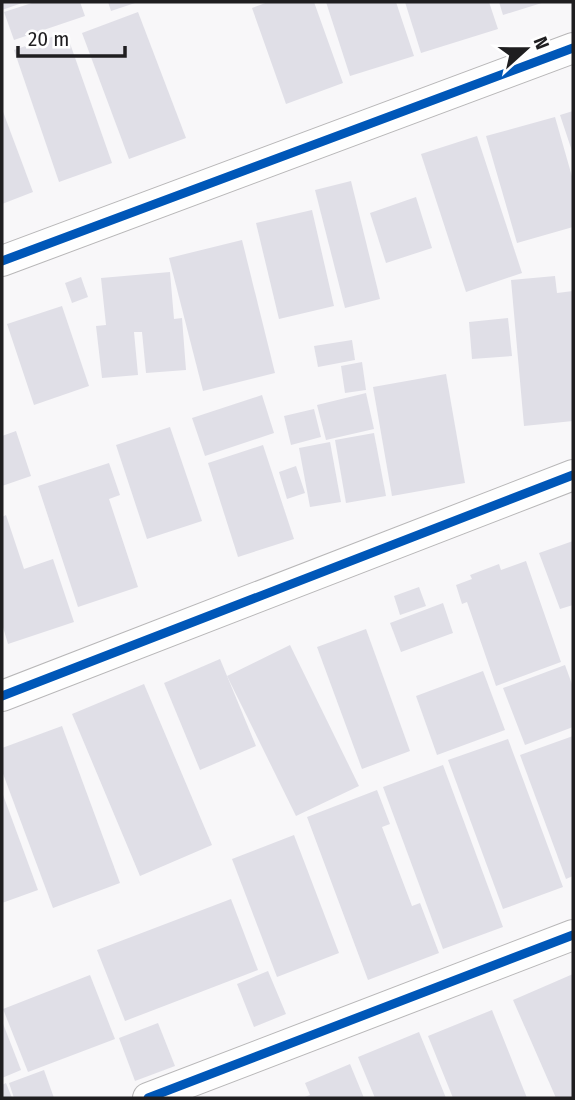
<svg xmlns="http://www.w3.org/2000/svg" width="575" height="1100" viewBox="0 0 575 1100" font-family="'Fira Sans Condensed',sans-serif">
  <rect width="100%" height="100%" fill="#f8f7f9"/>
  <g fill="#e0dfe7">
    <polygon points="2,2 25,2 2,10"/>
    <polygon points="35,2 80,2 85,16 14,40 4,12"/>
    <polygon points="108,2 138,2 111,11"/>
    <polygon points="268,2 314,2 343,83 286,104 252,8"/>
    <polygon points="326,2 396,2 414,56 350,76"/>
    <polygon points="405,2 489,2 498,29 421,53"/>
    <polygon points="499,2 545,2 503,15"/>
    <polygon points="138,12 186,138 129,159 82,33"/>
    <polygon points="66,32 112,163 59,182 14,50"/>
    <polygon points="2,109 33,192 2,204"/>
    <polygon points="573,111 573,154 560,115"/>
    <polygon points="555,117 573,180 573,227 517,243 486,136"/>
    <polygon points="477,136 522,273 466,292 421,154"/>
    <polygon points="351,181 380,299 345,308 315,190"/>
    <polygon points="416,197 432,248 386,263 370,213"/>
    <polygon points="312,210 334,306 279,319 256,223"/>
    <polygon points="242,240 275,373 203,391 169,258"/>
    <polygon points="170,272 174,319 182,318 186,370 146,373 142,332 134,332 138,375 102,378 96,326 106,325 101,278"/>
    <polygon points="555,276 557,293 573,291 573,421 524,426 511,280"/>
    <polygon points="81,277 88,297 72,303 65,283"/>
    <polygon points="62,306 89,386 34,405 7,324"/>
    <polygon points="508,318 512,356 472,359 469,322"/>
    <polygon points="352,340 355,360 318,367 314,346"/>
    <polygon points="362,362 366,390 345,393 341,366"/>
    <polygon points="446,374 465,483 392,496 373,387"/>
    <polygon points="366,393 374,429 326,440 317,405"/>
    <polygon points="262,395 274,433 205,456 192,418"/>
    <polygon points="314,409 321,437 291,445 284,416"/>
    <polygon points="170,427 202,521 147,539 116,445"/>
    <polygon points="16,431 31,476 2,486 2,436"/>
    <polygon points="374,433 386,496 346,503 335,440"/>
    <polygon points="330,442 341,502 310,507 299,448"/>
    <polygon points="263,445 294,539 238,557 208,463"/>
    <polygon points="109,463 120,495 109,499 138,587 78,607 38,486"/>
    <polygon points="296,466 305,493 287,499 279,472"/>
    <polygon points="6,515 24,569 53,559 74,622 8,644 2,624 2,517"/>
    <polygon points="573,541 573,605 560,609 539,553"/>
    <polygon points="526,561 561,662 496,686 467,602 462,604 456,585 472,579 470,575 499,564 501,570"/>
    <polygon points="419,587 426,606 400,615 394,596"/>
    <polygon points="443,603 453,633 401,652 390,623"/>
    <polygon points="366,629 410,751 362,769 317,647"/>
    <polygon points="290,645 359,786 296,816 227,676"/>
    <polygon points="220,659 256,746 200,770 164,683"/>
    <polygon points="565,665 573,687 573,727 525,745 503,688"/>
    <polygon points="483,671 505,730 437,755 416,696"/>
    <polygon points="144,684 212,845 140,876 72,714"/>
    <polygon points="62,726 120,883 53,908 2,771 2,748"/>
    <polygon points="573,736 573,876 566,879 520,755"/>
    <polygon points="508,739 563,887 503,909 448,760"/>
    <polygon points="443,765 503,927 443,949 383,787"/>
    <polygon points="377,790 390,824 382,827 412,906 420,903 439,953 368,980 307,817"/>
    <polygon points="2,792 38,890 2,903"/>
    <polygon points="294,835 339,953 277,977 232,859"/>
    <polygon points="231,899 258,970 125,1021 97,950"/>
    <polygon points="268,971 286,1014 254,1027 237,984"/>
    <polygon points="573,974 573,1098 556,1098 513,1000"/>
    <polygon points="90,975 115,1039 28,1072 3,1009"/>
    <polygon points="492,1010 527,1098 453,1098 428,1036"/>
    <polygon points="2,1021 21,1070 2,1078"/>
    <polygon points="158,1023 175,1066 135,1081 119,1038"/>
    <polygon points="419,1032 446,1098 375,1098 358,1057"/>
    <polygon points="350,1064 364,1098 302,1098 310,1095 305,1083"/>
    <polygon points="44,1070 54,1098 14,1098 9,1083"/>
    <polygon points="6,1083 12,1098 2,1098 2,1085"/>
  </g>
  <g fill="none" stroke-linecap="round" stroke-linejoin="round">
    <defs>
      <g id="minor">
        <polyline points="2,261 573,48"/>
        <polyline points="2,696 573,475"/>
        <polyline points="148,1098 573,935"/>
      </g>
    </defs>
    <use href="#minor" stroke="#b8b7b8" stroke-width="32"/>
    <use href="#minor" stroke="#fefefe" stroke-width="30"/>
    <defs>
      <g id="cycleway">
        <polyline points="2,261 573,48"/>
        <polyline points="2,696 573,475"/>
        <polyline points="148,1098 573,935"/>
      </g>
    </defs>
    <use href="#cycleway" stroke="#fff" stroke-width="13"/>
    <use href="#cycleway" stroke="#0057b8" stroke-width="9"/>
  </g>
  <rect width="575" height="1100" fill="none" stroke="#1f1e20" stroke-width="7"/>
  <g transform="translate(526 49) rotate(69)" stroke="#ffffff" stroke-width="5" paint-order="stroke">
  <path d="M0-5L12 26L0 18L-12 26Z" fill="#1f1e20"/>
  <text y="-10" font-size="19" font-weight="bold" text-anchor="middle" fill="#1f1e20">N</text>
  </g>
  <path d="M18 46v10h107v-10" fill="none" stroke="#1f1e20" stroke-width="3.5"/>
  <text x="28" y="46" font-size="21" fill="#1f1e20" stroke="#ffffff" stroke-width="5" paint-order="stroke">20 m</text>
</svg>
